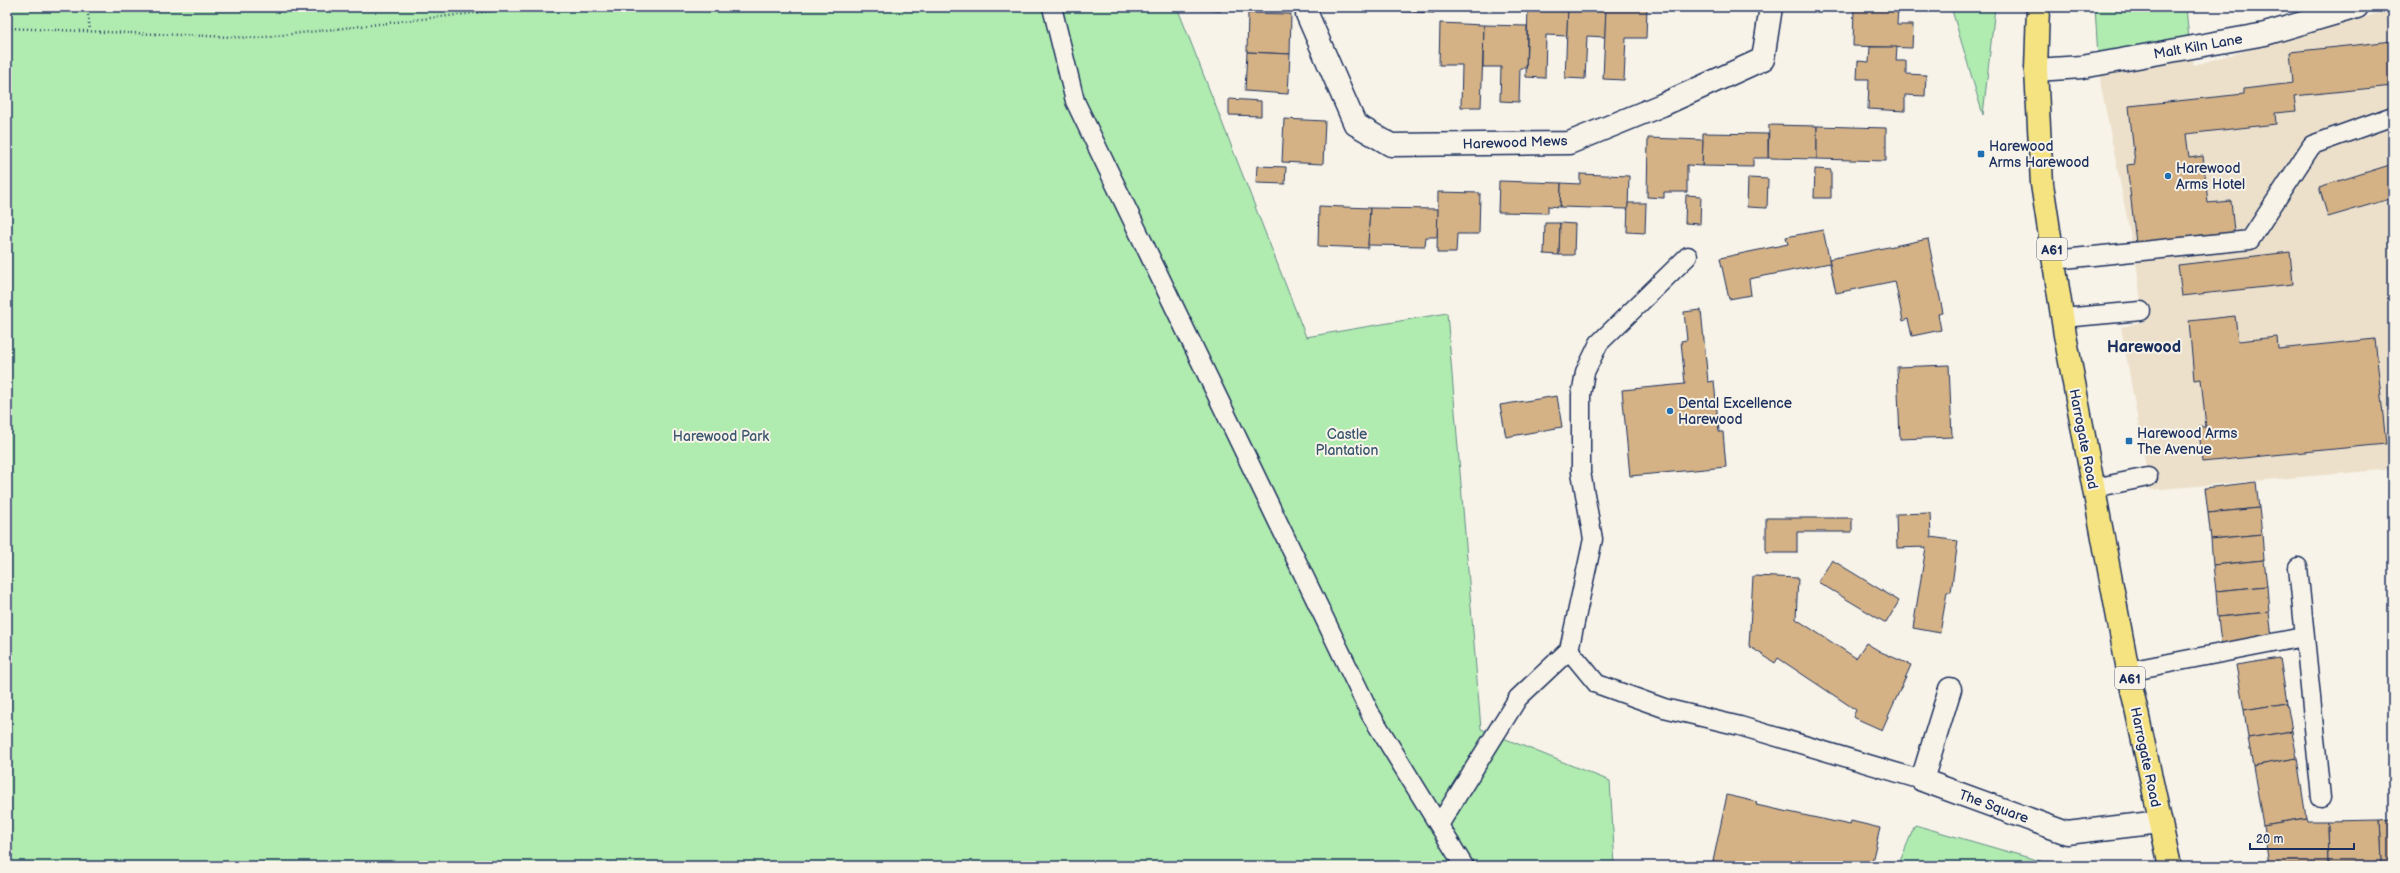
<svg xmlns="http://www.w3.org/2000/svg" width="2400" height="873" viewBox="0 0 2400 873" font-family="'Balsamiq Sans',sans-serif">
  <rect width="100%" height="100%" fill="#f7f3e8"/>
  <filter id="ink" filterUnits="userSpaceOnUse"><feTurbulence type="fractalNoise" baseFrequency=".025" numOctaves="2"/><feDisplacementMap in="SourceGraphic" scale="8" xChannelSelector="R" yChannelSelector="G"/><feConvolveMatrix kernelMatrix="1 2 1 2 8 2 1 2 1" color-interpolation-filters="sRGB"/></filter>
  <g filter="url(#ink)">
    <polygon fill="#ece0cb" points="2094,7 2186,7 2189,40 2194,65 2393,9 2393,469 2150,490 2121,327 2143,322 2137,268 2101,86"/>
    <g fill="#b0ebb0" stroke="#668d87">
      <polygon points="7,7 1177,7 1306,337 1447,313 1481,729 1610,781 1615,866 7,866"/>
      <polygon points="1951,7 1995,7 1983,115"/>
      <polygon points="2095,7 2186,7 2189,40 2098,57"/>
      <polygon points="1915,825 2054,865 2055,866 1898,866"/>
    </g>
    <g fill="#d4b286" stroke="#1b2f5e">
      <polygon points="1190,7 1221,7 1221,11 1190,10"/>
      <polygon points="1392,7 1434,7 1434,13 1392,11"/>
      <polygon points="1528,7 1568,7 1567,36 1546,35 1545,78 1526,77"/>
      <polygon points="1568,7 1606,7 1605,37 1587,36 1585,79 1565,78"/>
      <polygon points="1606,7 1647,7 1646,38 1626,38 1624,80 1603,79"/>
      <polygon points="1854,7 1898,7 1897,25 1913,25 1912,48 1853,46"/>
      <polygon points="1248,13 1291,14 1290,54 1247,52"/>
      <polygon points="1440,23 1484,25 1481,107 1461,107 1462,65 1439,65"/>
      <polygon points="1484,25 1527,26 1526,68 1520,68 1519,102 1500,101 1501,67 1483,67"/>
      <polygon points="2393,41 2393,86 2294,96 2296,111 2275,113 2276,124 2186,134 2189,158 2203,156 2208,203 2231,201 2234,232 2136,243 2127,165 2135,164 2129,106 2244,94 2244,89 2293,83 2290,52"/>
      <polygon points="1870,47 1897,47 1896,61 1906,61 1906,74 1926,75 1925,96 1905,95 1905,111 1868,109 1869,79 1857,79 1858,61 1869,62"/>
      <polygon points="1247,52 1290,54 1288,94 1245,91"/>
      <polygon points="1229,99 1261,101 1261,116 1229,115"/>
      <polygon points="1284,119 1325,121 1323,164 1282,162"/>
      <polygon points="1769,125 1817,126 1817,159 1768,158"/>
      <polygon points="1817,126 1886,128 1886,161 1817,159"/>
      <polygon points="1703,133 1768,134 1768,158 1753,158 1753,167 1702,166"/>
      <polygon points="1648,138 1703,140 1702,166 1687,165 1687,192 1664,192 1664,198 1647,197"/>
      <polygon points="2393,164 2393,198 2328,217 2319,187"/>
      <polygon points="1257,166 1286,167 1285,184 1256,183"/>
      <polygon points="1815,169 1831,170 1831,198 1814,198"/>
      <polygon points="1580,174 1629,176 1628,209 1560,207 1561,183 1580,184"/>
      <polygon points="1748,178 1768,179 1767,208 1747,207"/>
      <polygon points="1499,181 1561,183 1560,207 1548,206 1548,213 1498,212"/>
      <polygon points="1438,192 1480,193 1479,234 1457,234 1456,253 1437,253"/>
      <polygon points="1686,195 1701,196 1700,224 1685,223"/>
      <polygon points="1628,203 1646,203 1645,233 1627,232"/>
      <polygon points="1319,206 1370,208 1368,248 1318,246"/>
      <polygon points="1370,208 1438,209 1437,237 1426,237 1425,246 1368,245"/>
      <polygon points="1545,223 1560,223 1559,255 1544,254"/>
      <polygon points="1560,223 1575,224 1574,255 1559,255"/>
      <polygon points="1823,230 1830,263 1749,279 1751,295 1729,299 1720,258 1788,244 1786,237"/>
      <polygon points="1928,239 1943,313 1938,314 1941,330 1912,336 1908,319 1903,321 1895,281 1836,293 1829,259"/>
      <polygon points="2290,252 2293,284 2182,296 2178,265"/>
      <polygon points="1701,310 1708,382 1714,381 1719,432 1723,432 1726,467 1630,476 1622,390 1685,384 1681,341 1687,340 1684,312"/>
      <polygon points="2235,316 2238,341 2277,337 2278,349 2375,339 2386,444 2202,462 2199,427 2206,427 2201,379 2194,380 2189,321"/>
      <polygon points="1949,365 1952,437 1900,439 1897,367"/>
      <polygon points="1557,396 1562,427 1506,437 1500,405"/>
      <polygon points="2256,482 2259,508 2208,513 2205,488"/>
      <polygon points="2259,508 2262,534 2211,539 2208,513"/>
      <polygon points="1930,513 1931,537 1958,541 1951,592 1947,592 1940,633 1913,628 1926,547 1897,548 1896,514"/>
      <polygon points="1766,518 1852,518 1852,532 1797,532 1797,553 1766,553"/>
      <polygon points="2262,534 2264,560 2213,565 2211,539"/>
      <polygon points="1832,560 1899,601 1886,623 1818,582"/>
      <polygon points="2264,560 2267,586 2216,591 2213,565"/>
      <polygon points="1753,576 1798,578 1796,619 1856,658 1866,643 1881,652 1911,665 1882,730 1853,717 1856,710 1778,658 1775,663 1749,646"/>
      <polygon points="2267,586 2269,612 2218,617 2216,591"/>
      <polygon points="2269,612 2272,638 2221,643 2218,617"/>
      <polygon points="2280,658 2287,703 2244,710 2236,665"/>
      <polygon points="2287,703 2292,731 2248,738 2244,710"/>
      <polygon points="2292,731 2297,758 2253,766 2248,738"/>
      <polygon points="2297,758 2306,818 2263,825 2253,766"/>
      <polygon points="1727,795 1757,802 1756,805 1850,825 1851,821 1880,828 1871,866 1712,866"/>
      <polygon points="2306,818 2307,821 2327,821 2328,864 2269,865 2263,825"/>
      <polygon points="2393,819 2393,863 2382,863 2380,820"/>
      <polygon points="2380,820 2382,863 2328,864 2327,821"/>
    </g>
    <g fill="none" stroke-linecap="round" stroke-linejoin="round">
      <defs>
        <g id="lane">
          <polyline points="1052,7 1075,101 1371,715 1464,866"/>
          <polyline points="2054,260 2250,240 2312,145 2393,116"/>
          <polyline points="2063,318 2141,311"/>
          <polyline points="2094,488 2148,477"/>
          <polyline points="2298,567 2321,798"/>
          <polyline points="1569,650 1597,684 1664,708 1740,726 1922,780"/>
          <polyline points="2128,671 2304,637"/>
          <polyline points="1439,825 1518,698 1569,650 1593,539 1581,472 1581,395 1585,372 1599,343 1688,256"/>
        </g>
        <g id="street">
          <polyline points="1308,7 1307,14 1355,124 1391,145 1569,143 1662,105 1763,59 1771,7"/>
          <polyline points="2036,70 2082,67 2265,34 2357,7"/>
          <polyline points="1950,689 1922,780 2067,833 2160,822"/>
        </g>
        <polyline id="highway" points="2038,7 2036,70 2042,184 2065,335 2128,671 2170,866"/>
      </defs>
      <use href="#lane" stroke="#1b2f5e" stroke-width="21"/>
      <use href="#street" stroke="#1b2f5e" stroke-width="25"/>
      <use href="#highway" stroke="#1b2f5e" stroke-width="25"/>
      <g stroke="#1b2f5e" stroke-width="2.5" stroke-dasharray="1 3" stroke-linecap="butt">
        <polyline points="87,7 90,30"/>
        <polyline points="7,28 257,38 526,7"/>
      </g>
      <use href="#lane" stroke="#f7f3e8" stroke-width="18"/>
      <use href="#street" stroke="#f7f3e8" stroke-width="22"/>
      <use href="#highway" stroke="#f5e382" stroke-width="22"/>
    </g>
  </g>
  <g fill="#1f6fb2" stroke="#f7f3e8" stroke-width="1.5">
    <rect x="1977" y="150" width="8" height="8" rx="2"/>
    <circle cx="2168" cy="176" r="4"/>
    <circle cx="1670" cy="411" r="4"/>
    <rect x="2125" y="437" width="8" height="8" rx="2"/>
  </g>
  <g text-anchor="middle" stroke-width="4" stroke-linejoin="round" paint-order="stroke">
    <g fill="#f7f3e8" stroke="#5d6a87" stroke-width="1">
      <rect x="2037" y="238" width="30" height="22" rx="3"/>
      <rect x="2115" y="667" width="30" height="22" rx="3"/>
    </g>
    <g font-size="13" font-weight="bold" fill="#1b2f5e">
      <text x="2052" y="254">A61</text>
      <text x="2130" y="683">A61</text>
    </g>
    <g font-size="14" fill="#1b2f5e" stroke="#f7f3e8">
      <text transform="translate(2198 46) rotate(-10)" y="5">Malt Kiln Lane</text>
      <text transform="translate(1515 142) rotate(-2)" y="5">Harewood Mews</text>
      <text transform="translate(2084 439) rotate(79)" y="5">Harrogate Road</text>
      <text transform="translate(2146 757) rotate(78)" y="5">Harrogate Road</text>
      <text transform="translate(1994 806) rotate(20)" y="5">The Square</text>
    </g>
    <g font-size="14" fill="#1b2f5e" stroke="#f7f3e8" text-anchor="start">
      <text x="1989" y="151">Harewood<tspan x="1989" dy="16">Arms Harewood</tspan></text>
      <text x="2176" y="173">Harewood<tspan x="2176" dy="16">Arms Hotel</tspan></text>
      <text x="1678" y="408">Dental Excellence<tspan x="1678" dy="16">Harewood</tspan></text>
      <text x="2137" y="438">Harewood Arms<tspan x="2137" dy="16">The Avenue</tspan></text>
    </g>
    <g font-size="14" fill="#39556e" stroke="#f7f3e8">
      <text x="1347" y="439">Castle<tspan x="1347" dy="16">Plantation</tspan></text>
      <text x="721" y="441">Harewood Park</text>
    </g>
    <g font-size="16" font-weight="bold" fill="#1b2f5e" stroke="#f7f3e8">
      <text x="2144" y="352">Harewood</text>
    </g>
  </g>
  <rect width="2400" height="873" fill="none" stroke="#f7f3e8" stroke-width="24"/>
  <rect x="12" y="12" width="2376" height="849" fill="none" stroke="#1b2f5e" stroke-width="1.5" filter="url(#ink)"/>
  <path d="M2250 843v6h104v-6" fill="none" stroke="#1b2f5e" stroke-width="2"/>
  <text x="2256" y="843" font-size="12" fill="#1b2f5e" stroke="#f7f3e8" stroke-width="3" paint-order="stroke">20 m</text>
</svg>
